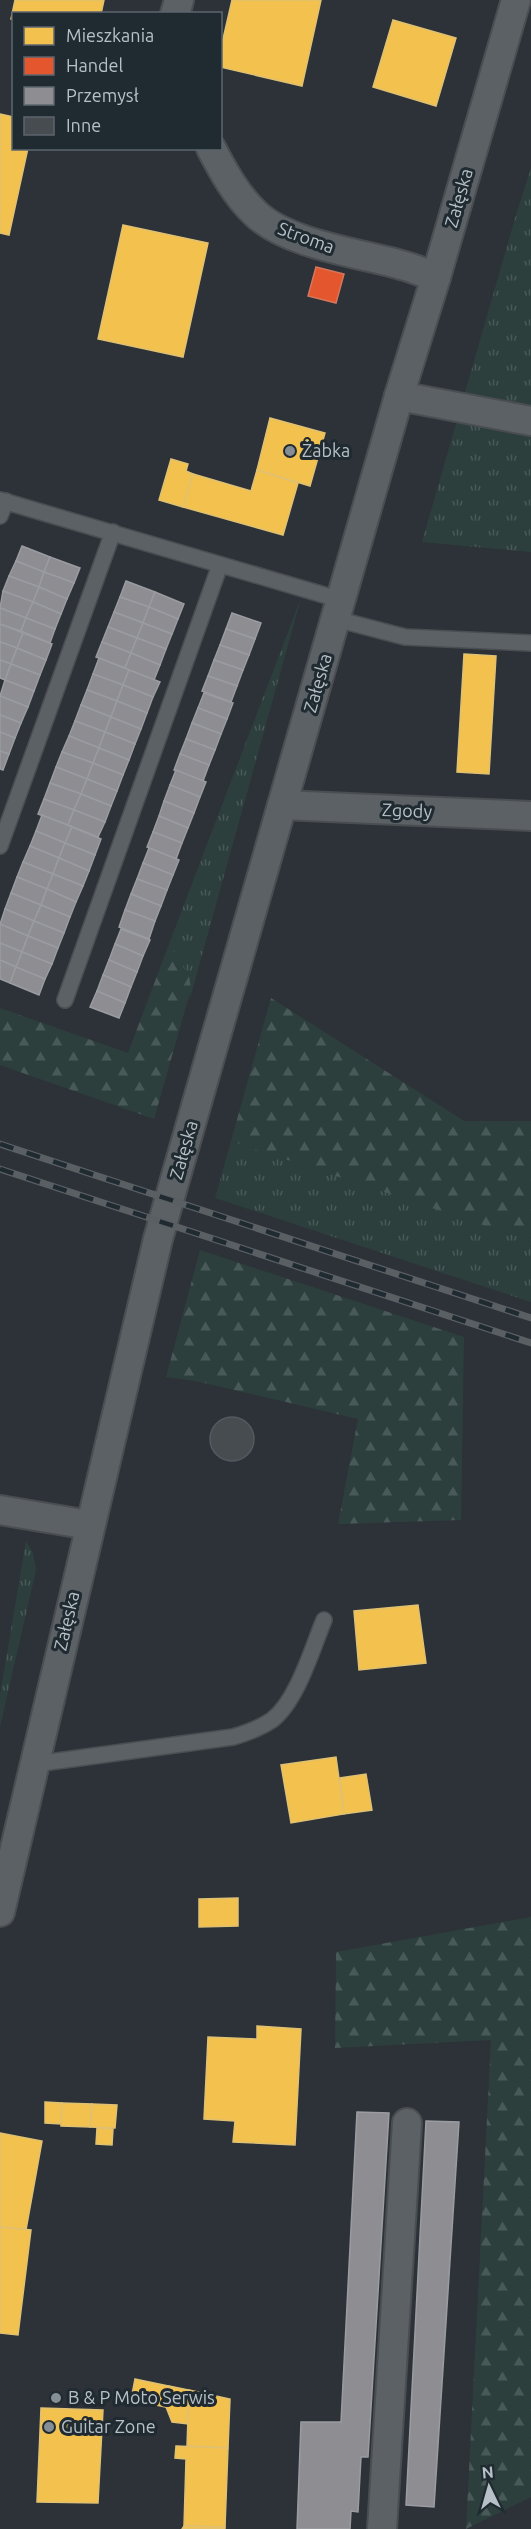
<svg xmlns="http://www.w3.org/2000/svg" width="531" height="2529" viewBox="0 0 531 2529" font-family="Ubuntu,sans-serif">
  <defs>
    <pattern id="grass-tufts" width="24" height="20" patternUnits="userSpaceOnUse" patternTransform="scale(1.5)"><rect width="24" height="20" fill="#2c3f3d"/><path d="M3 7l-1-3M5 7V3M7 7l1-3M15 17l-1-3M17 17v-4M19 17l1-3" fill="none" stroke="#485958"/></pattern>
    <pattern id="forest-firs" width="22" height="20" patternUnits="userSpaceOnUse" patternTransform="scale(1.5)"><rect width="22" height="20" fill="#2c3f3d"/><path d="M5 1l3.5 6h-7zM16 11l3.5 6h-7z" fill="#485958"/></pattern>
  </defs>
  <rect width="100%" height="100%" fill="#2c3238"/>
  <g fill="url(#grass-tufts)">
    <polygon points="531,168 531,552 422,542 516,215"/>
    <path d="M 301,598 L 189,1002 C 193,979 179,964 169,944 Z"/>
    <polygon points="231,1141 531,1241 531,1302 215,1198"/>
    <polygon points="26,1541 33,1553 36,1570 0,1727 0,1695"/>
  </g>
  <g fill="url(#forest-firs)">
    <polygon points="169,944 189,976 191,989 154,1119 0,1065 0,1008 128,1053"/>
    <polygon points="271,998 464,1121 531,1121 531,1241 231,1141"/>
    <polygon points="200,1250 464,1337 461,1520 338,1524 358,1419 196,1381 166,1377"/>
    <polygon points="531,1917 531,2497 466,2529 491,2040 335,2048 336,1952"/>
  </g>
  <g fill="#f2c14e" stroke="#e0c172" stroke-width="1.5">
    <polygon points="15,0 104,0 101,14 14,14 14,20 11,19"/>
    <polygon points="232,0 321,0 302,86 220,67 220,52"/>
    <polygon points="393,20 456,38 436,106 373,87"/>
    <polygon points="0,114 14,117 14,148 28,148 9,235 0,233"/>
    <polygon points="123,225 208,243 183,357 98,339"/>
    <polygon points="270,418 325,433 310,486 257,470"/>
    <polygon points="171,459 188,464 186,471 193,474 183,507 159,500"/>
    <polygon points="257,470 298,483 283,535 183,507 193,474 251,491"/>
    <polygon points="464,654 496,656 489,774 457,772"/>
    <polygon points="418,1605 426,1663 359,1670 354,1611"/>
    <polygon points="336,1757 344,1814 291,1823 281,1765"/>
    <polygon points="366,1774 372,1810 344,1814 340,1778"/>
    <polygon points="238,1898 238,1926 199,1927 199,1899"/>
    <polygon points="257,2026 301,2029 295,2145 233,2142 235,2121 204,2119 208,2037 257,2039"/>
    <polygon points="45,2102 62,2103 61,2124 45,2123"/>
    <polygon points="62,2103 92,2104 90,2127 61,2126"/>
    <polygon points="92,2104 117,2105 115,2128 90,2127"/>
    <polygon points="97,2128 113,2129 112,2145 96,2144"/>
    <polygon points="0,2133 42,2141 26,2230 0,2227"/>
    <polygon points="0,2227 31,2230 18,2335 0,2333"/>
    <polygon points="135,2379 169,2386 166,2407 131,2400"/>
    <polygon points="169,2386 189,2390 188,2424 172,2422 166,2407"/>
    <polygon points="189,2390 230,2399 228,2448 187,2446"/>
    <polygon points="41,2408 103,2410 98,2503 37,2502"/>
    <polygon points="176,2446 228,2448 225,2527 184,2526 186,2459 175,2458"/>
    <polygon points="184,2526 225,2527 225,2529 182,2529"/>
  </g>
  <polygon fill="#e4572e" stroke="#d6765c" stroke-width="1.5" points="316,267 344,274 336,303 308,296"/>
  <g fill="#8d8d92" stroke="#9a9ca2" stroke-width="1.5">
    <polygon points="22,546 50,557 44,572 16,561"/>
    <polygon points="50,557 80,568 74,583 44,572"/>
    <polygon points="16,561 44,572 39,587 9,576"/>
    <polygon points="44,572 74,583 67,599 39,587"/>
    <polygon points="9,576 39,587 33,602 3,591"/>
    <polygon points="126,581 155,592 149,607 120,597"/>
    <polygon points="39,587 67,599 61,614 33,602"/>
    <polygon points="3,591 33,602 26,618 0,608"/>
    <polygon points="155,592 184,604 178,619 149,607"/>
    <polygon points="120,597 149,607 143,623 114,612"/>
    <polygon points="33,602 61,614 55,629 26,618"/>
    <polygon points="149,607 178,619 172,634 143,623"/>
    <polygon points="0,608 26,618 21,631 0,624"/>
    <polygon points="114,612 143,623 137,638 108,627"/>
    <polygon points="232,613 261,623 255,639 226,629"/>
    <polygon points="26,618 55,629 50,643 21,631"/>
    <polygon points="143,623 172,634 166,649 137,638"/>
    <polygon points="0,624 23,633 17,648 0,642"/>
    <polygon points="108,627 137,638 131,653 102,642"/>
    <polygon points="226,629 255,639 249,655 220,645"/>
    <polygon points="23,633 52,644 46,660 17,648"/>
    <polygon points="137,638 166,649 160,665 131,653"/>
    <polygon points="0,642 17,648 11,664 0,660"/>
    <polygon points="102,642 131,653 125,668 96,657"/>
    <polygon points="220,645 249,655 243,670 214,660"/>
    <polygon points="17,648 46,660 40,675 11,664"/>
    <polygon points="131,653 160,665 154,680 125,668"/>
    <polygon points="99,658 129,670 123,685 93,674"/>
    <polygon points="0,660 11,664 5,680 0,678"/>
    <polygon points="214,660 243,670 237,686 208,676"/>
    <polygon points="11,664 40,675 34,691 5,680"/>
    <polygon points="129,670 160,682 153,697 123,685"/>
    <polygon points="93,674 123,685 117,701 87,690"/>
    <polygon points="208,676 237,686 231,702 202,691"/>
    <polygon points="5,680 34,691 28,707 0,696"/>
    <polygon points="123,685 153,697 147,713 117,701"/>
    <polygon points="87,690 117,701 111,717 81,705"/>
    <polygon points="204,693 233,703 227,719 198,708"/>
    <polygon points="0,696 28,707 21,723 0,715"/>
    <polygon points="117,701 147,713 141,729 111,717"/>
    <polygon points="81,705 111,717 105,732 75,721"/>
    <polygon points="198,708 227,719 221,734 192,723"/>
    <polygon points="0,715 21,723 15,738 0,732"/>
    <polygon points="111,717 141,729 135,744 105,732"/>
    <polygon points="75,721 105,732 99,748 69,736"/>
    <polygon points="192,723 221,734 215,750 186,739"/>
    <polygon points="0,732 15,738 9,754 0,751"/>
    <polygon points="105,732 135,744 129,760 99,748"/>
    <polygon points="69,736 99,748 93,763 62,752"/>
    <polygon points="186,739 215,750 209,765 180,754"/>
    <polygon points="99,748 129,760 123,775 93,763"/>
    <polygon points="0,751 9,754 3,770 0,769"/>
    <polygon points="62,752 93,763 87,779 56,767"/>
    <polygon points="180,754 209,765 203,781 174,770"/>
    <polygon points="93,763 123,775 117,791 87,779"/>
    <polygon points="56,767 87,779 81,794 50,783"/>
    <polygon points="176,770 206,782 200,797 170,785"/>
    <polygon points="87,779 117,791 111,806 81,794"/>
    <polygon points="50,783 81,794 74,810 44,799"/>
    <polygon points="170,785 200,797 194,813 164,801"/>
    <polygon points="81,794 111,806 105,822 74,810"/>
    <polygon points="44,799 74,810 68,825 38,814"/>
    <polygon points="164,801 194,813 188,828 159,816"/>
    <polygon points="74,810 105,822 98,837 68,825"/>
    <polygon points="42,815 72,827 65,843 36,831"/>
    <polygon points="159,816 188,828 182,843 153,832"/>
    <polygon points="72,827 101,839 95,855 65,843"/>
    <polygon points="36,831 65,843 59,858 30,846"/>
    <polygon points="153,832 182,843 176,859 147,847"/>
    <polygon points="65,843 95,855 89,871 59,858"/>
    <polygon points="30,846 59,858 53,874 23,862"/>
    <polygon points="149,848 179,860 173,875 143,863"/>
    <polygon points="59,858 89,871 83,886 53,874"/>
    <polygon points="23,862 53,874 47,889 17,877"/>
    <polygon points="143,863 173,875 167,890 137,879"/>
    <polygon points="53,874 83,886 76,902 47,889"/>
    <polygon points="17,877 47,889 41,905 11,893"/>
    <polygon points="137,879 167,890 161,906 131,894"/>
    <polygon points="47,889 76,902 70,917 41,905"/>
    <polygon points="11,893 41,905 34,921 5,909"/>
    <polygon points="131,894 161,906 155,921 125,910"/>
    <polygon points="41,905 70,917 64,933 34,921"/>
    <polygon points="5,909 34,921 28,936 0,924"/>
    <polygon points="125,910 155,921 149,939 119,927"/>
    <polygon points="34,921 64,933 58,948 28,936"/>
    <polygon points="0,924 28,936 22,952 0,943"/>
    <polygon points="121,929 150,940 143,956 115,944"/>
    <polygon points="28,936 58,948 52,964 22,952"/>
    <polygon points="0,943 22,952 16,967 0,960"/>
    <polygon points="115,944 143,956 137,972 109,960"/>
    <polygon points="22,952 52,964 45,979 16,967"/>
    <polygon points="0,960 16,967 10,983 0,979"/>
    <polygon points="109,960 137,972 131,987 103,975"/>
    <polygon points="16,967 45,979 39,995 10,983"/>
    <polygon points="103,975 131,987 125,1003 97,991"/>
    <polygon points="97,991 125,1003 119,1018 90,1007"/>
    <polygon points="357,2112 389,2113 368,2457 361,2457 358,2512 351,2511 350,2529 297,2529 301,2422 341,2422"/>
    <polygon points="426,2121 459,2122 434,2507 406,2505"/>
  </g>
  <circle fill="#474c51" stroke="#545a5f" stroke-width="1.5" cx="232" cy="1439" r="22"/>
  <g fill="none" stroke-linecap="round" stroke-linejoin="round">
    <defs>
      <g id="service">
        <polyline points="0,500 341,600"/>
        <polyline points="0,516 6,501"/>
        <polyline points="336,619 405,637 531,643"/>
        <polyline points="0,846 113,532"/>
        <polyline points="65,1000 220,565"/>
        <path d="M 35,1764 L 233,1737 C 247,1733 260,1728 272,1720 C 297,1701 312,1649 324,1620"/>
      </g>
      <g id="minor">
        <polyline points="175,14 179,0"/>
        <path d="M 211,148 C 223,171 236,195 255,213 C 286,244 359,253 401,265 C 413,268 424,273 436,277"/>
        <polyline points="399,396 531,421"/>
        <polyline points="282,805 531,816"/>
        <polyline points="0,1510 89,1525"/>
        <polyline points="0,1912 158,1239 399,396 436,277 516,0"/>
        <polyline points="382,2529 407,2123"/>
      </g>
    </defs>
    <use href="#service" stroke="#4a4e52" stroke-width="18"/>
    <use href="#minor" stroke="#4a4e52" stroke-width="32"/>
    <use href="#service" stroke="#5c6165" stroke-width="15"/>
    <use href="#minor" stroke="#5c6165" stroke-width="28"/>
    <defs>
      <g id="rail">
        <polyline points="0,1144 531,1318"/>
        <polyline points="0,1169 531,1343"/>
      </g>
    </defs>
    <use href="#rail" stroke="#5a5f64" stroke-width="7"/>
    <use href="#rail" stroke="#202a31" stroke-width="4.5" stroke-dasharray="14" stroke-linecap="butt"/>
  </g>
  <g fill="#868e95" stroke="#202a31" stroke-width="2">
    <circle cx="290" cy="451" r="6"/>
    <circle cx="56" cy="2398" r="6"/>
    <circle cx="49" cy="2427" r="6"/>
  </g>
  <g text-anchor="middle" stroke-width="6" stroke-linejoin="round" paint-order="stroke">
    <g font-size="18" fill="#b7c0c7" stroke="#202a31">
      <text transform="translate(459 198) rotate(-74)" y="6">Załęska</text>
      <text transform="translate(306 238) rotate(20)" y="6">Stroma</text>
      <text transform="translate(318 683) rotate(-74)" y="6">Załęska</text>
      <text transform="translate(407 811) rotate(2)" y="6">Zgody</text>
      <text transform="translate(184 1150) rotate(-74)" y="6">Załęska</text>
      <text transform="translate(67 1621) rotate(-77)" y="6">Załęska</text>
    </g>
    <g font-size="18" fill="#b7c0c7" stroke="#202a31" text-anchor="start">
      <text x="302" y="457">Żabka</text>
      <text x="68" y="2404">B &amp; P Moto Serwis</text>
      <text x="61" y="2433">Guitar Zone</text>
    </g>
  </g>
  <rect x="12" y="12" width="210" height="138" fill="#202a31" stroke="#5c666d" stroke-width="1.5"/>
  <rect x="24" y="27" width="30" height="18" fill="#f2c14e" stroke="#5c666d" stroke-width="1.5"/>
  <text x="66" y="42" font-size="18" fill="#b7c0c7">Mieszkania</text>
  <rect x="24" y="57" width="30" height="18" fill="#e4572e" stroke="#5c666d" stroke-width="1.5"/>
  <text x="66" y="72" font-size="18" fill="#b7c0c7">Handel</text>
  <rect x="24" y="87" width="30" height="18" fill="#8d8d92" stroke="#5c666d" stroke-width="1.5"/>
  <text x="66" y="102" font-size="18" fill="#b7c0c7">Przemysł</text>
  <rect x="24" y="117" width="30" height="18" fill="#474c51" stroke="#5c666d" stroke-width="1.5"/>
  <text x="66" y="132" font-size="18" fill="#b7c0c7">Inne</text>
  <g transform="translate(489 2487) rotate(355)" stroke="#202a31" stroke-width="4.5" paint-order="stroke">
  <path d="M0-4.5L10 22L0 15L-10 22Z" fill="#b7c0c7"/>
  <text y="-9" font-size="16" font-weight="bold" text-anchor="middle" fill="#b7c0c7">N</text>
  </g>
</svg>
